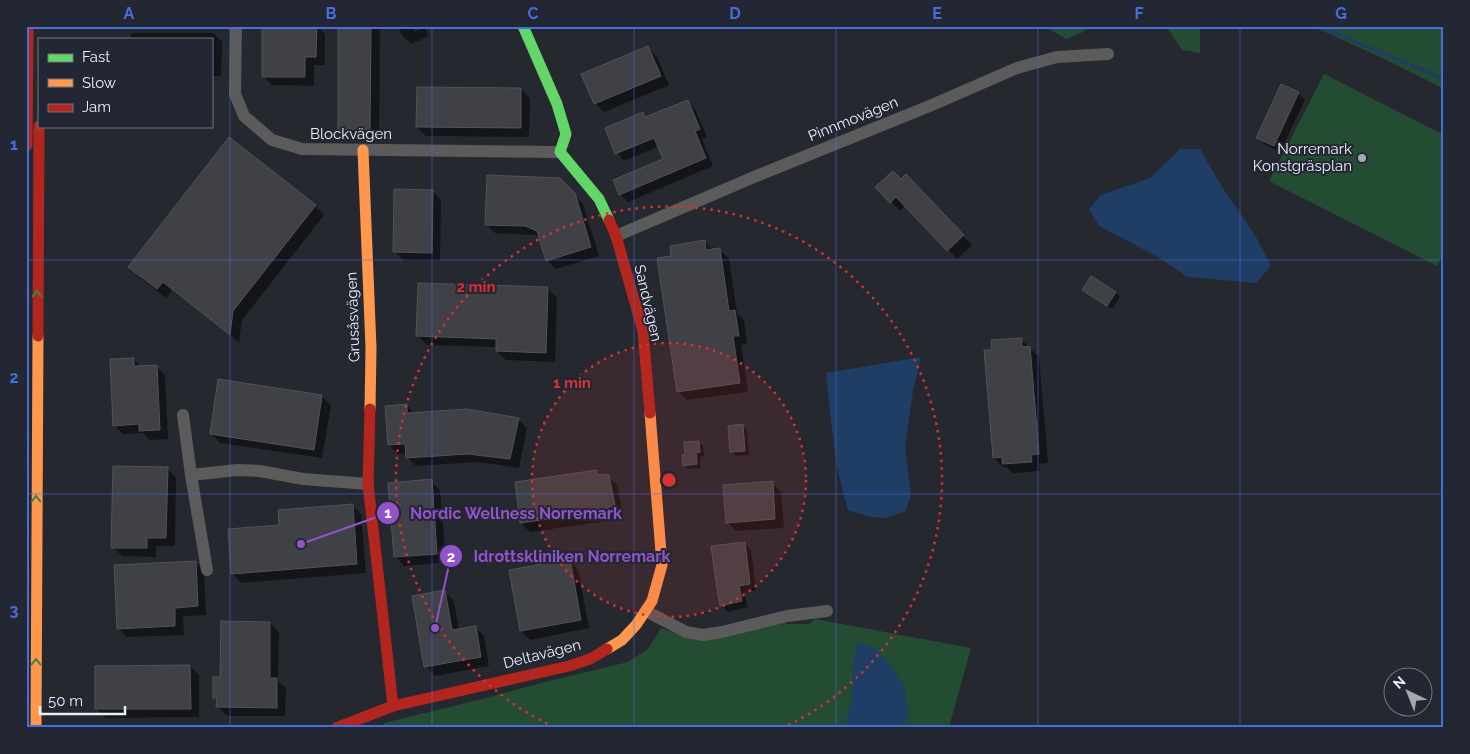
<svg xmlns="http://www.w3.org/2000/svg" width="1470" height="754" viewBox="0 0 1470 754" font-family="Raleway,sans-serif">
  <rect width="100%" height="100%" fill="#262830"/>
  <g fill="#244c33">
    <polygon points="1045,26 1088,26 1083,32 1066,39"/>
    <polygon points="1166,26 1200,26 1200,53 1182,50"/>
    <polygon points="1312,26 1444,26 1444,89 1393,63"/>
    <polygon points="1324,74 1444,135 1444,253 1437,266 1269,181"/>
    <polygon points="815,619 971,648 951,720 950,728 384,728 384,723 486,698 549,681 628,662 648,649 661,628 692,640 720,638 785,622 786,624 809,624"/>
  </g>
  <g fill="#1f3d65">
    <polygon points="1180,149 1200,149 1222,187 1255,235 1271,266 1256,283 1188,277 1156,256 1099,226 1089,209 1101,195 1150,178"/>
    <path d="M 921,357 L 913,391 L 905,447 L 911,494 L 906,511 L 886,518 L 870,517 L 848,510 C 834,466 831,419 826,373 Z"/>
    <polygon points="857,643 877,648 904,685 909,720 893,728 864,728 845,723 852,698 853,663"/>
  </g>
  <g fill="#0007">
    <polygon points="264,26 317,26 325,34 325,65 314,65 314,86 272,85 263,76"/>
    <polygon points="339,26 380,26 379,138 348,138 339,129"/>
    <polygon points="398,26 420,26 414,29 414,32 425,27 429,36 411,44 402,35"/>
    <polygon points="131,33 213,33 222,42 221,76 211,76 211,39 131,39"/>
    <polygon points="648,48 657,57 669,85 604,112 595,103"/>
    <polygon points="521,89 530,98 529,137 426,136 417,127"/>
    <polygon points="1298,93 1305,100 1280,152 1264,144 1257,137"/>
    <polygon points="687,101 695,109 707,137 702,139 713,166 628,202 620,194 665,160 659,146 624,161 617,153 642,114 647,118"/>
    <polygon points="229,139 315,206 324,215 242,320 239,342 172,290 166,298 138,276 129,267"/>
    <polygon points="559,179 583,204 599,256 556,269 547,260 540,237 535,235 495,233 486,224"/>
    <polygon points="901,180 915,185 972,245 957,259 906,205 900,211 877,187"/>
    <polygon points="432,191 441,200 440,261 404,261 395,252"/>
    <polygon points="705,242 714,251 720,250 729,259 737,313 744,320 747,344 741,345 748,392 687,400 678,391 673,257"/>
    <polygon points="1091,278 1115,293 1120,297 1112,309 1088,294 1084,290"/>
    <polygon points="548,289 557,298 555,362 506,360 497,351 497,347 427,345 418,336"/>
    <polygon points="1021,339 1039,357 1048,463 1039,464 1040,471 1013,473 1006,467 1003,467 994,458 993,351"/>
    <polygon points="134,359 141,367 156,366 165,375 168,439 150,440 143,433 123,434 114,425"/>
    <polygon points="321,396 331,405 322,458 220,443 211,434"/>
    <polygon points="406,405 415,414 518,419 527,428 519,468 478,462 416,466 407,457 407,453 398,454 389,445"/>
    <polygon points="742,426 747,430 749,455 736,456 732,452"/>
    <polygon points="699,442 703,446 704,456 700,457 701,468 688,469 684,465 687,456"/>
    <polygon points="167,468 176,478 175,546 156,546 156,557 122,556 113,547"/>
    <polygon points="597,472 601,476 608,476 617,485 623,514 614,517 615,520 530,532 521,523"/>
    <polygon points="431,481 440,490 446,562 404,566 395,556"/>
    <polygon points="772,483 781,492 784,528 736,531 727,522"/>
    <polygon points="352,505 361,514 366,573 241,583 232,573 280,526"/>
    <polygon points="745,543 751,550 756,590 744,592 748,607 728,612 721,605"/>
    <polygon points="569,560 578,569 589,628 530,640 521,631"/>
    <polygon points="195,562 204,571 206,615 183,616 184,635 127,637 118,628"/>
    <polygon points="445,592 454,601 459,630 475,627 484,636 489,666 435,676 426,666"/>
    <polygon points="270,623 279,632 278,681 286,688 285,716 227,716 218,707 218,701 214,697 222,679"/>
    <polygon points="190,666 199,675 199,717 106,718 97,709"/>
  </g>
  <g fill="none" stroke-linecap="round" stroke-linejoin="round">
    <g stroke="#1f3d65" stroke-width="3">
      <polyline points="1078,26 1079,28"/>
      <polyline points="1318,26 1444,79"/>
    </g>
  </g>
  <g fill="#3f4147" stroke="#515359">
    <polygon points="262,26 317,26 316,57 305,57 305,77 262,77"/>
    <polygon points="338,26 371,26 370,130 338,129"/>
    <polygon points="648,46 661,76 594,104 581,74"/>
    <polygon points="1281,84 1299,92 1274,146 1256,138"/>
    <polygon points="417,87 521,88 521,128 416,127"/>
    <polygon points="688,100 700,129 695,131 706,158 619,195 613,180 663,159 654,138 615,154 605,128 643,112 645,117"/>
    <polygon points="229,137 316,205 233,311 230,335 163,282 157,289 128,267"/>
    <polygon points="893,171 901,179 906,174 964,235 947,251 896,197 890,203 875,187"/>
    <polygon points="487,175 560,178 575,193 591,247 546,261 537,231 525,226 485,225"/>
    <polygon points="394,189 433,190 432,253 393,252"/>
    <polygon points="705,240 706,250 720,248 729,311 735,310 739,336 733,336 740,383 677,392 657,258 671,256 670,246"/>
    <polygon points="1091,276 1116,292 1107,306 1082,290"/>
    <polygon points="418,283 548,287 546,353 496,351 496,339 416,336"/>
    <polygon points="1022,338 1022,347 1030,346 1039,454 1031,455 1032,462 1002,464 1002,457 993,458 984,350 992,350 991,340"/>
    <polygon points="134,358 134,366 157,365 160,430 139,431 139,424 113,426 110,359"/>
    <polygon points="218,379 322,395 314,450 210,434"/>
    <polygon points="407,404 407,413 467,409 519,418 510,459 468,454 406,458 405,444 388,445 385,406"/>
    <polygon points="743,424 745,451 730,452 728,426"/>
    <polygon points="699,441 700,452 696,453 697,464 683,466 682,455 685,455 684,442"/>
    <polygon points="113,466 168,467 166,538 147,538 147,548 111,548"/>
    <polygon points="597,470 597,474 609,475 615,505 606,508 606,511 520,523 515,482"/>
    <polygon points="432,479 437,554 394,557 388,483"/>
    <polygon points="773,481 775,519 726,523 723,485"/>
    <polygon points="353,504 357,564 231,574 228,529 279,525 278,510"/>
    <polygon points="745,542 750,584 739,586 742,601 720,606 717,589 711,546"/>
    <polygon points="570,559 581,620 520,631 509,570"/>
    <polygon points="196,561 198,606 175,608 175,626 117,629 114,565"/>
    <polygon points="445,590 452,630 476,626 481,657 424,667 412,596"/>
    <polygon points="221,621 270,622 270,678 277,678 277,708 216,707 217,698 213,698 213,677 220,677"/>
    <polygon points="190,665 191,709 95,709 95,666"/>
  </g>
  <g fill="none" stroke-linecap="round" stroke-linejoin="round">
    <g stroke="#5c5b5b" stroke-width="12">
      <polyline points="236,26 235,94 244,116 272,140 302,149 560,152"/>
      <polyline points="616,236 754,177 932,105 1017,68 1057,57 1108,54"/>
      <polyline points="183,415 191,475 207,570"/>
      <polyline points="191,475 237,470 260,471 303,479 368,484"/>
      <polyline points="646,611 686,632 703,635 722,632 787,616 827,611"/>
    </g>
    <polyline stroke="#63d668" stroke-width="11" points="523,26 557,104 566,134 560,152 599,199 609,220"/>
    <g stroke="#ff974d" stroke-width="11">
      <polyline points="363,150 371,348 370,409"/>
      <polyline points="607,649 622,640 636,625 652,601 662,565 650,413"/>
      <polyline points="36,728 38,336"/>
    </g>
    <g stroke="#b3261e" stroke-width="11">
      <polyline points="27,145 28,26"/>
      <polyline points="609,220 616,236 643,331 650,413"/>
      <polyline points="38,336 39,126"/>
      <polyline points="370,409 368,484 393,706"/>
      <polyline points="336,728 393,706 569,666 590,659 607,649"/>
    </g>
  </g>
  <defs><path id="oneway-chevron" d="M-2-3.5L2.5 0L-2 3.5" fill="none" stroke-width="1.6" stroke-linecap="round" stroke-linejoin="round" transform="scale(1.25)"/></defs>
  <g stroke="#437e4e">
    <use href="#oneway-chevron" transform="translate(37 294) rotate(-89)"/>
    <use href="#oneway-chevron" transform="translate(36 499) rotate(-90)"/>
    <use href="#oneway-chevron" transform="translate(36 662) rotate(-90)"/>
  </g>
  <path fill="none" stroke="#466ede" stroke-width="1" stroke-opacity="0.55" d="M 230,26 L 230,728M 432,26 L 432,728M 634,26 L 634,728M 836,26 L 836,728M 1038,26 L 1038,728M 1240,26 L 1240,728M 26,260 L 1444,260M 26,494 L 1444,494"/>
  <circle cx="669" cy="480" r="137" fill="#d73232" fill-opacity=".12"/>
  <g fill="none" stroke="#d73232" stroke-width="2.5" stroke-dasharray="2.5 5">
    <circle cx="669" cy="480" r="137"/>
    <path d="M554 727A273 273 0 1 1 784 727"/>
  </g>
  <circle fill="#a7a9b1" stroke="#232633" stroke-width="2" cx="1362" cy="158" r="5"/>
  <g text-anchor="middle" stroke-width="4" stroke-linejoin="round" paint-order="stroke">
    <g font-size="15" fill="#eceef7" stroke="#232633">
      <text transform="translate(853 119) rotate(-22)" y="5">Pinnmovägen</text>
      <text x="351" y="139">Blockvägen</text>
      <text transform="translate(648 303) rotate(77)" y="5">Sandvägen</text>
      <text transform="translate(353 317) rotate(-92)" y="5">Grusåsvägen</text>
      <text transform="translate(542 654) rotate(-14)" y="5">Deltavägen</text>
    </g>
    <g font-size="15" fill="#eceef7" stroke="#232633" text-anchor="end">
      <text x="1352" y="154">Norremark<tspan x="1352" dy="17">Konstgräsplan</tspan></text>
    </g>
  </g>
  <circle cx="669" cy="480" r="8" fill="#d73232" stroke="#232633" stroke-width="2.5"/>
  <g font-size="15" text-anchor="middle" font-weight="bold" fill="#d73232" stroke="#232633" stroke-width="4" stroke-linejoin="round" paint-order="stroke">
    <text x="476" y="292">2 min</text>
    <text x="572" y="388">1 min</text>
  </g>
  <path fill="none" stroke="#9253ca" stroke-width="2" d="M301 544L388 513M435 628L451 556"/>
  <g fill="#9253ca" stroke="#232633" stroke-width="2">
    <circle cx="301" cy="544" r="5"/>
    <circle cx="435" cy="628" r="5"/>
    <circle cx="388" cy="513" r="12"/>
    <circle cx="451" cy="556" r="12"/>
  </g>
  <g font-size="15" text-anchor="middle" font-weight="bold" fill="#fff">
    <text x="388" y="518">1</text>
    <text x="451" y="562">2</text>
  </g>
  <g font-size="16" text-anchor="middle" font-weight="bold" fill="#9253ca" stroke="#232633" stroke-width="4" stroke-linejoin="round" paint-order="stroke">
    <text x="516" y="519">Nordic Wellness Norremark</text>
    <text x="572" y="562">Idrottskliniken Norremark</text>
  </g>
  <rect width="1470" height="754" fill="none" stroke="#232633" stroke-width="55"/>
  <rect x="38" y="38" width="175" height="90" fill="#232633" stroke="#737681"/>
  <rect x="48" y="54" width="25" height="8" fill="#63d668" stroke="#737681"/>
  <text x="82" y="62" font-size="15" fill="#eceef7">Fast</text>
  <rect x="48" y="79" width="25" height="8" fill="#ff974d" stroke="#737681"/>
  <text x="82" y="88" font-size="15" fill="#eceef7">Slow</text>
  <rect x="48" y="104" width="25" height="8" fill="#b3261e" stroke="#737681"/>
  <text x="82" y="112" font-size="15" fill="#eceef7">Jam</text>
  <g transform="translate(1408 692) rotate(317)"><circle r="24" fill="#232633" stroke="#737681"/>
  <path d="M0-4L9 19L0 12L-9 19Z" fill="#a7a9b1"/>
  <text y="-8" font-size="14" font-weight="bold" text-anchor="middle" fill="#eceef7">N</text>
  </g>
  <path d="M40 706v8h85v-8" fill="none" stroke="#eceef7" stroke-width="2.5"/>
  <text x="48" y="706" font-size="15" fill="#eceef7" stroke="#232633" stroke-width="4" paint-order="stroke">50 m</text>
  <rect x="28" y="28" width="1414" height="698" fill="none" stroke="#466ede" stroke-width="2"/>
  <g font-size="16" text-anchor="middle" font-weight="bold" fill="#466ede">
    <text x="129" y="19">A</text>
    <text x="331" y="19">B</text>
    <text x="533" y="19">C</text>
    <text x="735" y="19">D</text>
    <text x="937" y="19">E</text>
    <text x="1139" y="19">F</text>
    <text x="1341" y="19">G</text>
    <text x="14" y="150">1</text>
    <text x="14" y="383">2</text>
    <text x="14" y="616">3</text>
  </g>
</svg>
